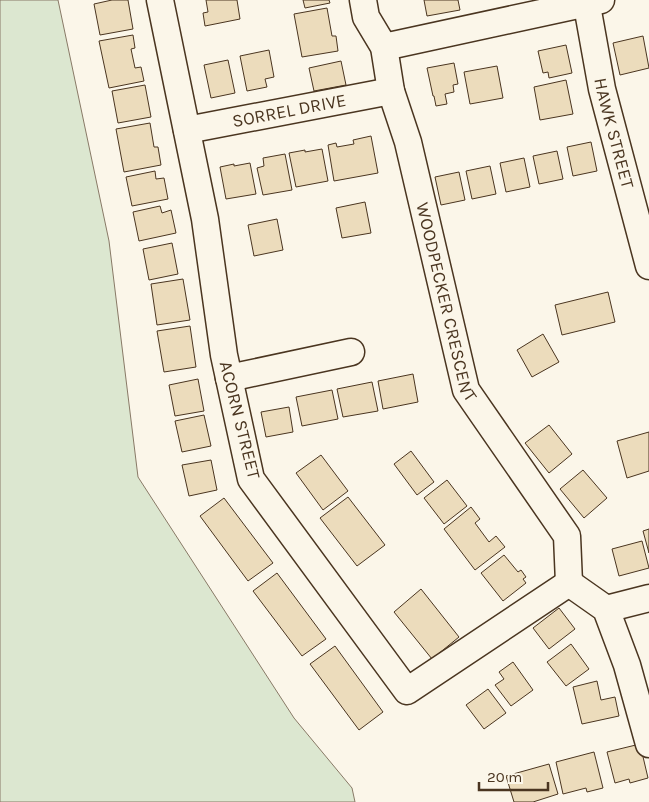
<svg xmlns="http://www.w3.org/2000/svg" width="649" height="802" viewBox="0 0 649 802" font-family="Karla,sans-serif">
  <rect width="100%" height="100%" fill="#fbf6e9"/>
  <polygon fill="#dce7d0" stroke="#887966" points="0,0 58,0 109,241 138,477 294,718 352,788 355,802 0,802"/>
  <g fill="#ecdcbc" stroke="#4a3520">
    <polygon points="112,0 128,0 133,29 100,35 94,4"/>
    <polygon points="206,0 237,0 240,19 205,26 203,13 208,12"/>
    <polygon points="303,0 329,0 330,3 305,8"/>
    <polygon points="424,0 458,0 460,10 427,16"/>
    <polygon points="327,8 332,36 336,36 338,51 302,57 294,14"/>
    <polygon points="133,35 135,48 131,49 135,68 141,67 144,81 109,88 99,41"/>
    <polygon points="643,36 649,68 620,75 613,43"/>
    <polygon points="566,45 572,73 549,78 548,72 543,73 538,51"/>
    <polygon points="269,50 274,77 265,79 267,87 247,91 240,56"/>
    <polygon points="228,60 235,93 211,98 204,65"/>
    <polygon points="341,61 346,85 314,91 309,68"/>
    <polygon points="454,63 458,84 453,85 454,92 445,94 447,104 436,106 434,96 433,96 427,68"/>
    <polygon points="497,66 503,98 470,104 464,72"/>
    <polygon points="566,80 573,114 540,120 534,87"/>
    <polygon points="145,85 151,117 118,123 112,91"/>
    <polygon points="150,123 154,147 158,147 161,165 124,172 116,129"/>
    <polygon points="371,136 378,173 334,181 328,145 336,143 337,147 354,144 353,140"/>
    <polygon points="591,142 597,171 573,176 567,147"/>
    <polygon points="322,149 328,181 296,187 289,153 305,150 305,152"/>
    <polygon points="557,151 563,179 539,184 533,156"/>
    <polygon points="285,154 292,190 263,195 257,168 264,166 263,158"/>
    <polygon points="524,158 530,187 506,192 500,163"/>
    <polygon points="250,163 256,194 226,199 220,167 234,164 234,166"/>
    <polygon points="490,166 496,194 472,199 466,171"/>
    <polygon points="155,171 156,179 164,178 168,199 132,206 126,177"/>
    <polygon points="459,172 465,200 441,205 435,177"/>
    <polygon points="365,202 371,233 342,238 336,208"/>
    <polygon points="160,206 162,213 171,210 176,233 139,241 133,212"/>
    <polygon points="277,219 283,250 254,256 248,225"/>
    <polygon points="172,243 178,274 149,280 143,249"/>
    <polygon points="183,279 190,320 157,325 151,284"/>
    <polygon points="608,292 615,322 562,335 555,305"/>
    <polygon points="190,326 196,367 164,372 157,331"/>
    <polygon points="543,334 559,362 532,377 517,350"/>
    <polygon points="413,374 418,402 383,409 378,381"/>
    <polygon points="198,379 204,411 175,416 169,385"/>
    <polygon points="372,382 378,411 343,417 337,389"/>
    <polygon points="332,390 338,419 302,426 296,397"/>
    <polygon points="289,407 293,432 266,437 261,412"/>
    <polygon points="204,415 211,446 182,452 175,421"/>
    <polygon points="549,425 572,454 549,473 525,443"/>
    <polygon points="649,432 649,471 627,478 617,441"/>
    <polygon points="411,451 434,482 417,495 394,464"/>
    <polygon points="321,455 348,491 323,510 296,473"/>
    <polygon points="211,460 217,490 189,496 182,465"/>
    <polygon points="583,470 607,498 584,518 560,489"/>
    <polygon points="447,480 467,506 444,524 424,498"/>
    <polygon points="348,497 385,545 357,566 320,518"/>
    <polygon points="224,498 273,563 248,581 200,516"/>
    <polygon points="471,507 480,519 475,523 489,542 496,536 505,547 475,570 444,529"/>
    <polygon points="649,529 649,553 643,531"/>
    <polygon points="642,541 649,568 619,576 612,549"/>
    <polygon points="504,555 518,572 521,570 526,577 523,579 526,583 503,601 481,573"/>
    <polygon points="277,573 326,639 302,656 253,591"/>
    <polygon points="421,589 459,637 432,659 394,612"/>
    <polygon points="559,608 575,629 549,649 533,628"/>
    <polygon points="571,644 589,669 566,686 547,662"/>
    <polygon points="335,646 383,712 359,730 310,664"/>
    <polygon points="513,662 533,690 511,706 495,685 504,679 499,672"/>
    <polygon points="597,681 601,700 615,697 619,716 582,724 573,687"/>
    <polygon points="488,689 506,713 484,729 466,705"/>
    <polygon points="640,744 648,778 630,783 629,779 615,783 607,752"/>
    <polygon points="594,752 603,788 587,792 586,788 563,794 556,762"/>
    <polygon points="549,764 558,794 533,802 514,802 506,776"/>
  </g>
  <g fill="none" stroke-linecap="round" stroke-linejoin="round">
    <defs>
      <g id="minor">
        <polyline points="160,0 205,219 224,355 251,479 407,691 569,583"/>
        <path id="s1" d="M 363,0 L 366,17 L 384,47 L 391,91 L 408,142 L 466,390 L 567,536 L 569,583"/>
        <path id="s2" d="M 586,0 L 602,89 L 649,266"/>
        <polyline points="384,47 601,0"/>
        <path id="s3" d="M 187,130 L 391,91"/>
        <polyline points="229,378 351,352"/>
        <polyline points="569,583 606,609 627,665 649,744"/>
        <polyline points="606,609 649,598"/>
      </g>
    </defs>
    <use href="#minor" stroke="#4a3520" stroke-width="29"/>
    <use href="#minor" stroke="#fbf6e9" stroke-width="26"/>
  </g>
  <g text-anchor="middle" stroke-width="4" stroke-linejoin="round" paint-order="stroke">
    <g font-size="18" fill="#4a3520" stroke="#fbf6e9">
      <text dy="6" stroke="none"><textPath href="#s3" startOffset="104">SORREL DRIVE</textPath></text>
      <text dy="6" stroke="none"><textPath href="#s2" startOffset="136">HAWK STREET</textPath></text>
      <text dy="6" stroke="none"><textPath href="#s1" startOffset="315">WOODPECKER CRESCENT</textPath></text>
      <text transform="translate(240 420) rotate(76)" y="6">ACORN STREET</text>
    </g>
  </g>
  <path d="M479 782v8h69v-8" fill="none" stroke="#4a3520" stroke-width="2.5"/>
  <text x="487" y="782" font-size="15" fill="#4a3520" stroke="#fbf6e9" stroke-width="4" paint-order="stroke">20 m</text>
</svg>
